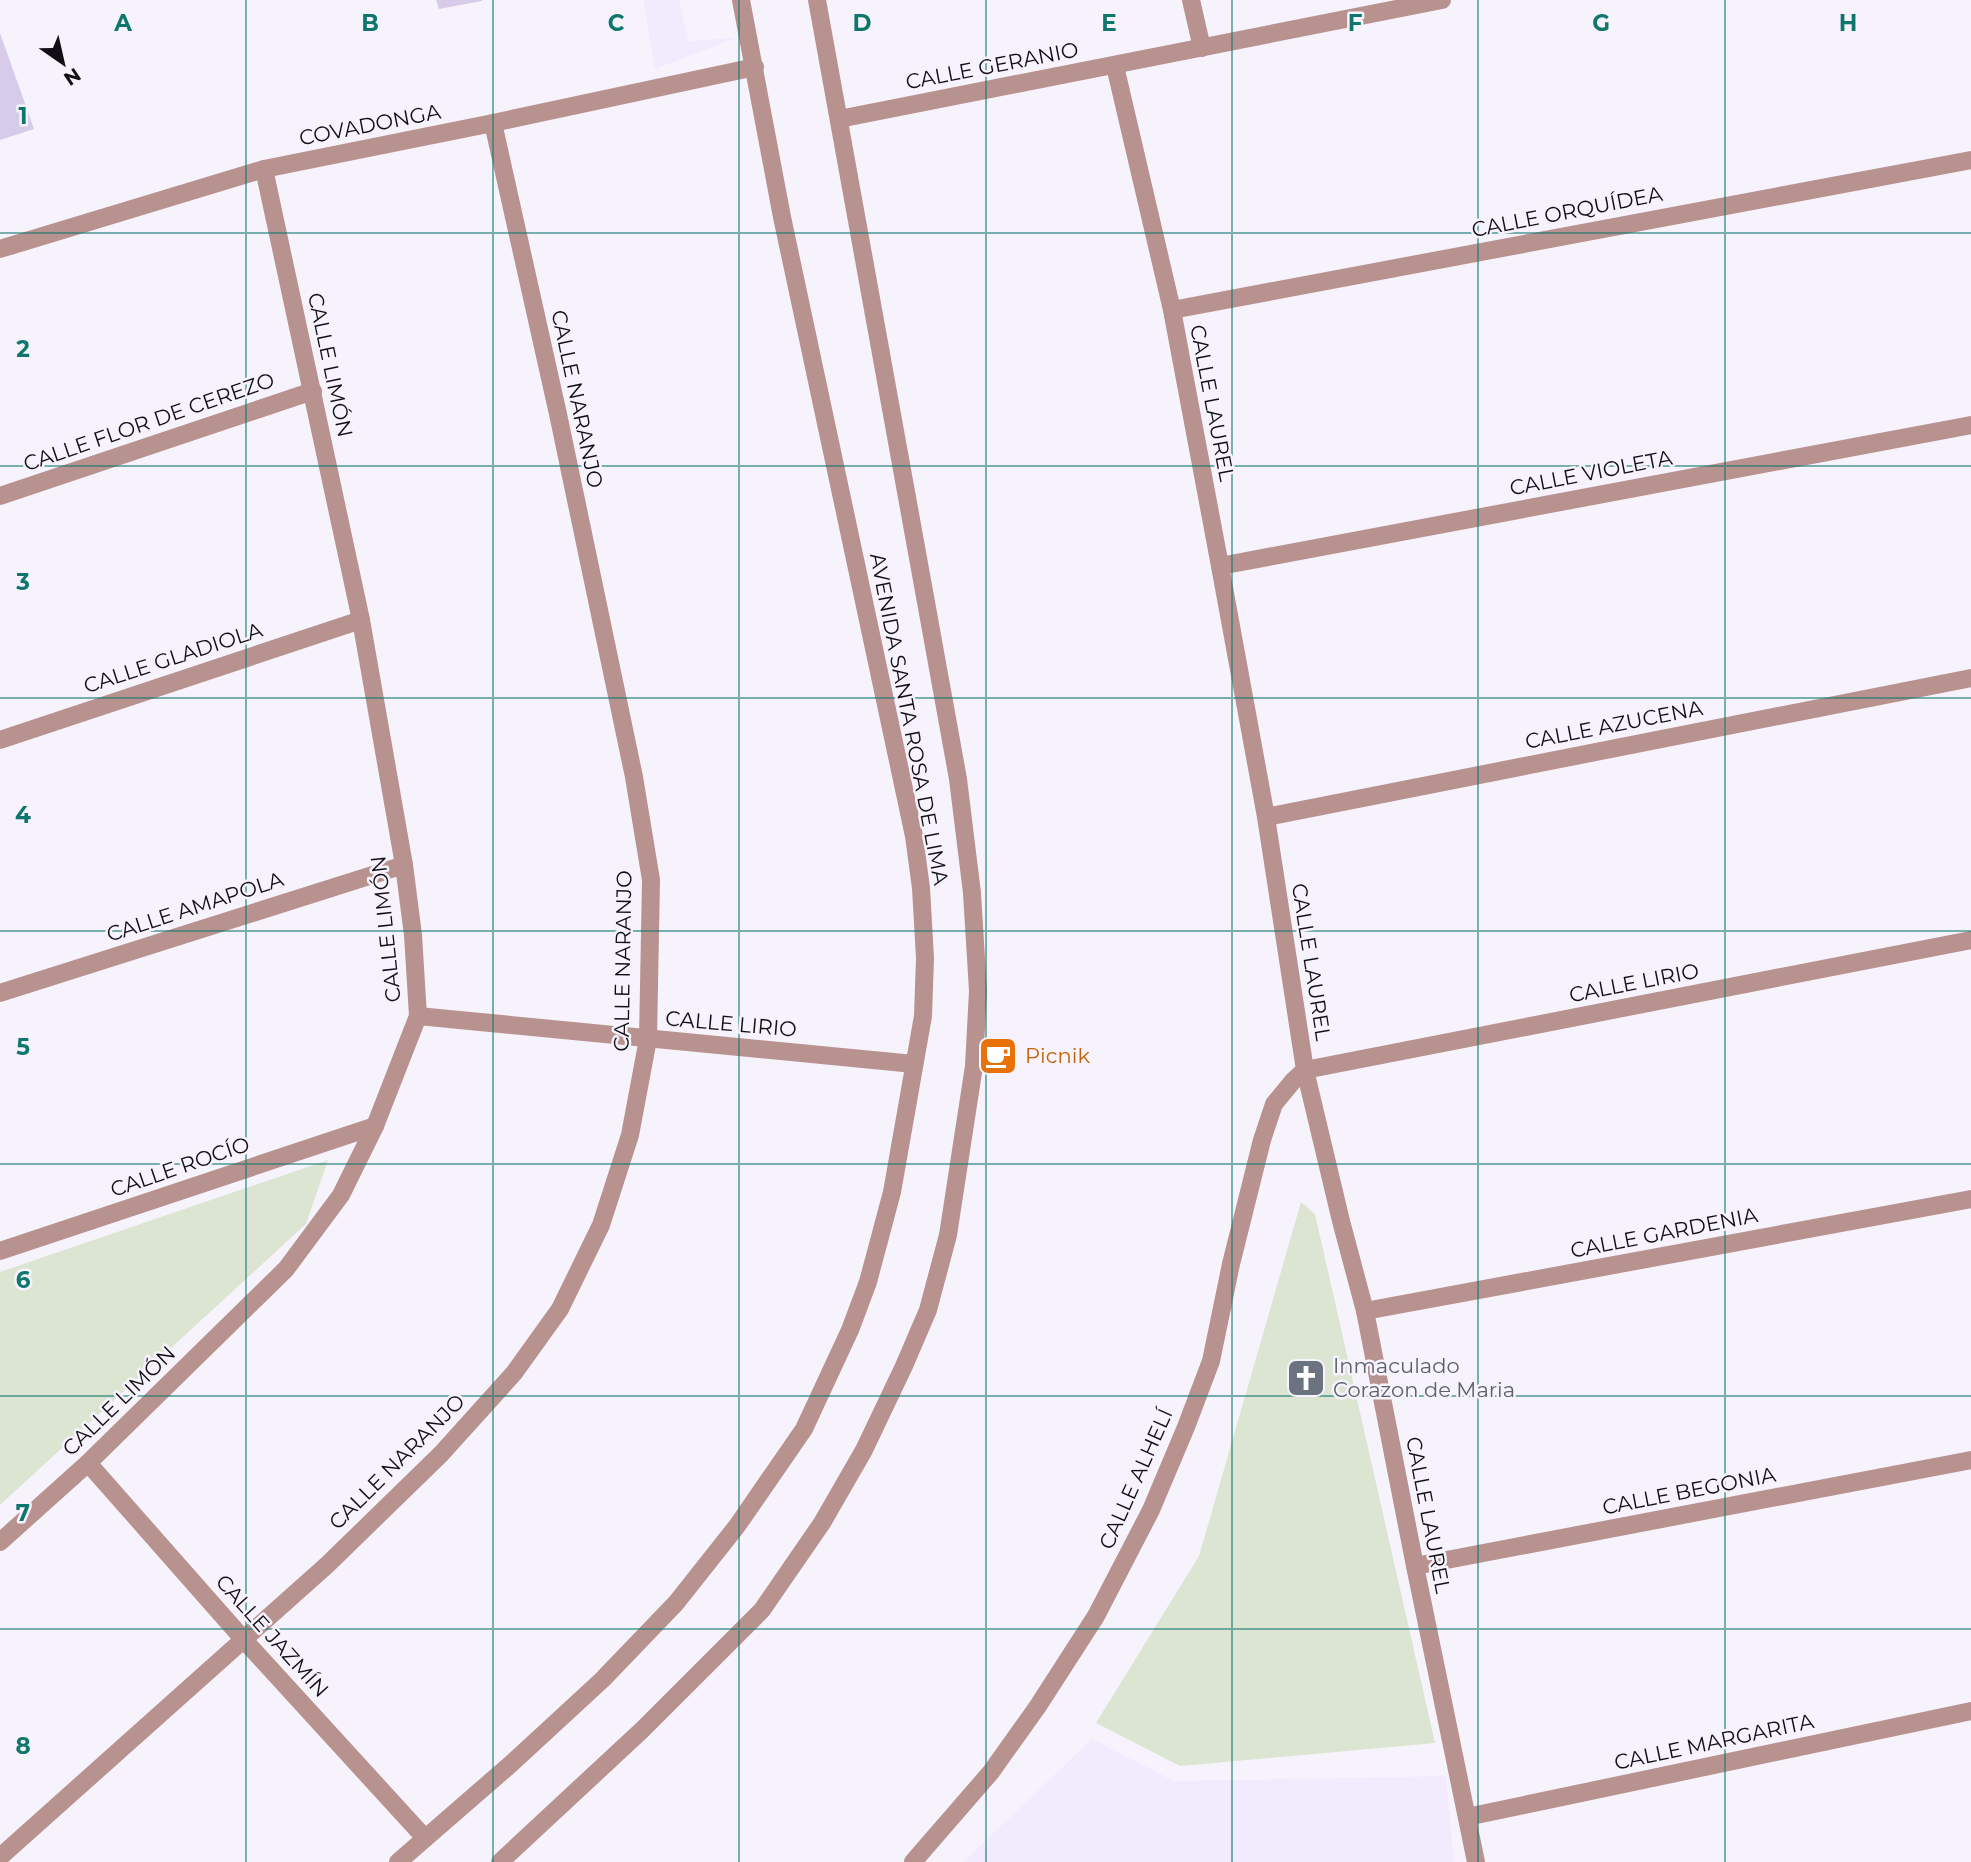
<svg xmlns="http://www.w3.org/2000/svg" width="1971" height="1862" viewBox="0 0 1971 1862" font-family="Montserrat,sans-serif">
  <rect width="100%" height="100%" fill="#f7f3fd"/>
  <g fill="#f2ebfe">
    <polygon points="643,0 679,0 688,41 736,38 655,69"/>
    <polygon points="1092,1739 1174,1781 1446,1776 1454,1862 963,1862"/>
  </g>
  <g fill="#dce5d2">
    <polygon points="328,1160 306,1224 0,1505 0,1272"/>
    <polygon points="1301,1202 1315,1214 1435,1743 1180,1766 1096,1723 1199,1556"/>
  </g>
  <g fill="#d6cbe9">
    <polygon points="436,0 482,0 482,1 439,9"/>
    <polygon points="0,33 34,129 0,140"/>
  </g>
  <g fill="none" stroke-linecap="round" stroke-linejoin="round">
    <g stroke="#b8928e" stroke-width="18">
      <polyline points="1191,0 1202,48"/>
      <polyline points="1115,66 1172,310 1220,566 1266,817 1305,1070 1341,1221 1365,1311 1415,1566 1476,1862"/>
      <polyline points="839,119 1442,0"/>
      <polyline points="0,249 264,169 493,123 755,67"/>
      <polyline points="1172,310 1971,160"/>
      <polyline points="0,496 313,391"/>
      <polyline points="1220,566 1971,425"/>
      <polyline points="0,740 361,620"/>
      <polyline points="1266,817 1971,678"/>
      <polyline points="0,993 404,865"/>
      <polyline points="418,1016 914,1064"/>
      <polyline points="0,1251 375,1126"/>
      <polyline points="1365,1311 1971,1199"/>
      <polyline points="88,1463 244,1640 425,1838"/>
      <polyline points="0,1542 88,1463 286,1269 341,1195 375,1126 418,1016 413,935 404,865 361,620 264,169"/>
      <polyline points="1415,1566 1971,1460"/>
      <polyline points="1467,1817 1971,1711"/>
      <polyline points="0,1857 327,1565 441,1454 514,1373 560,1309 601,1225 630,1135 648,1039 651,880 634,777 558,414 493,123"/>
      <polyline points="398,1862 512,1763 602,1680 676,1603 737,1526 804,1429 850,1330 868,1282 892,1192 923,1016 925,958 921,888 914,836 782,217 741,0"/>
      <polyline points="500,1862 642,1730 762,1610 822,1523 864,1450 904,1366 928,1310 948,1235 974,1066 978,991 972,893 958,779 817,0"/>
      <polyline points="913,1862 991,1772 1038,1706 1096,1616 1151,1510 1186,1427 1211,1361 1231,1264 1262,1140 1274,1104 1293,1081 1305,1070 1971,940"/>
    </g>
  </g>
  <path fill="none" stroke="#0f766e" stroke-width="2" stroke-opacity="0.55" d="M 246,0 L 246,1862M 493,0 L 493,1862M 739,0 L 739,1862M 986,0 L 986,1862M 1232,0 L 1232,1862M 1478,0 L 1478,1862M 1725,0 L 1725,1862M 0,233 L 1971,233M 0,466 L 1971,466M 0,698 L 1971,698M 0,931 L 1971,931M 0,1164 L 1971,1164M 0,1396 L 1971,1396M 0,1629 L 1971,1629"/>
  <defs>
    <symbol id="cafe-square" viewBox="-11 -11 22 22"><rect x="-9" y="-9" width="18" height="18" rx="4" fill="#e8710a" stroke="#f7f3fd"/><path d="M-5.5-4.5H6V0H3Q3 3.5 0 3.5H-2.5Q-5.5 3.5-5.5 0ZM3-3.2v2h1.7v-2ZM-6 4.5H4V6H-6Z" fill="#fff"/></symbol>
    <symbol id="church-square" viewBox="-11 -11 22 22"><rect x="-9" y="-9" width="18" height="18" rx="4" fill="#6b7280" stroke="#f7f3fd"/><path d="M-1.2-6h2.4v3.5h3.3v2.4h-3.3V6h-2.4V-.1h-3.3v-2.4h3.3Z" fill="#fff"/></symbol>
  </defs>
  <g fill-rule="evenodd">
    <use href="#cafe-square" x="976" y="1034" width="44" height="44"/>
    <use href="#church-square" x="1284" y="1356" width="44" height="44"/>
  </g>
  <g text-anchor="middle" stroke-width="5" stroke-linejoin="round" paint-order="stroke">
    <g font-size="21" fill="#110e16" stroke="#f7f3fd">
      <text transform="translate(992 66) rotate(-11)" y="7">CALLE GERANIO</text>
      <text transform="translate(370 125) rotate(-11)" y="7">COVADONGA</text>
      <text transform="translate(1567 212) rotate(-11)" y="7">CALLE ORQUÍDEA</text>
      <text transform="translate(330 365) rotate(78)" y="7">CALLE LIMÓN</text>
      <text transform="translate(577 399) rotate(78)" y="7">CALLE NARANJO</text>
      <text transform="translate(1212 403) rotate(79)" y="7">CALLE LAUREL</text>
      <text transform="translate(149 422) rotate(-19)" y="7">CALLE FLOR DE CEREZO</text>
      <text transform="translate(1591 473) rotate(-11)" y="7">CALLE VIOLETA</text>
      <text transform="translate(173 658) rotate(-18)" y="7">CALLE GLADIOLA</text>
      <text transform="translate(909 719) rotate(79)" y="7">AVENIDA SANTA ROSA DE LIMA</text>
      <text transform="translate(1614 725) rotate(-11)" y="7">CALLE AZUCENA</text>
      <text transform="translate(195 907) rotate(-18)" y="7">CALLE AMAPOLA</text>
      <text transform="translate(386 929) rotate(-96)" y="7">CALLE LIMÓN</text>
      <text transform="translate(623 961) rotate(-89)" y="7">CALLE NARANJO</text>
      <text transform="translate(1311 962) rotate(81)" y="7">CALLE LAUREL</text>
      <text transform="translate(1634 983) rotate(-11)" y="7">CALLE LIRIO</text>
      <text transform="translate(731 1024) rotate(5)" y="7">CALLE LIRIO</text>
      <text transform="translate(180 1167) rotate(-19)" y="7">CALLE ROCÍO</text>
      <text transform="translate(1664 1233) rotate(-11)" y="7">CALLE GARDENIA</text>
      <text transform="translate(119 1401) rotate(-44)" y="7">CALLE LIMÓN</text>
      <text transform="translate(397 1462) rotate(-45)" y="7">CALLE NARANJO</text>
      <text transform="translate(1136 1479) rotate(-66)" y="7">CALLE ALHELÍ</text>
      <text transform="translate(1689 1491) rotate(-11)" y="7">CALLE BEGONIA</text>
      <text transform="translate(1428 1515) rotate(79)" y="7">CALLE LAUREL</text>
      <text transform="translate(272 1636) rotate(48)" y="7">CALLE JAZMÍN</text>
      <text transform="translate(1714 1742) rotate(-12)" y="7">CALLE MARGARITA</text>
    </g>
    <g font-size="21" fill="#c56008" stroke="#f7f3fd" text-anchor="start">
      <text x="1025" y="1063">Picnik</text>
    </g>
    <g font-size="21" fill="#5b616d" stroke="#f7f3fd" text-anchor="start">
      <text x="1333" y="1373">Inmaculado<tspan x="1333" dy="24">Corazon de Maria</tspan></text>
    </g>
  </g>
  <g font-size="23" text-anchor="middle" font-weight="bold" fill="#0f766e" stroke="#f7f3fd" stroke-width="5" stroke-linejoin="round" paint-order="stroke">
    <text x="123" y="31">A</text>
    <text x="370" y="31">B</text>
    <text x="616" y="31">C</text>
    <text x="862" y="31">D</text>
    <text x="1109" y="31">E</text>
    <text x="1355" y="31">F</text>
    <text x="1601" y="31">G</text>
    <text x="1848" y="31">H</text>
    <text x="23" y="124">1</text>
    <text x="23" y="357">2</text>
    <text x="23" y="590">3</text>
    <text x="23" y="823">4</text>
    <text x="23" y="1055">5</text>
    <text x="23" y="1288">6</text>
    <text x="23" y="1521">7</text>
    <text x="23" y="1754">8</text>
  </g>
  <g transform="translate(63 63) rotate(146)" stroke="#f7f3fd" stroke-width="5" paint-order="stroke">
  <path d="M0-5L12 26L0 18L-12 26Z" fill="#110e16"/>
  <text y="-10" font-size="19" font-weight="bold" text-anchor="middle" fill="#110e16">N</text>
  </g>
</svg>
